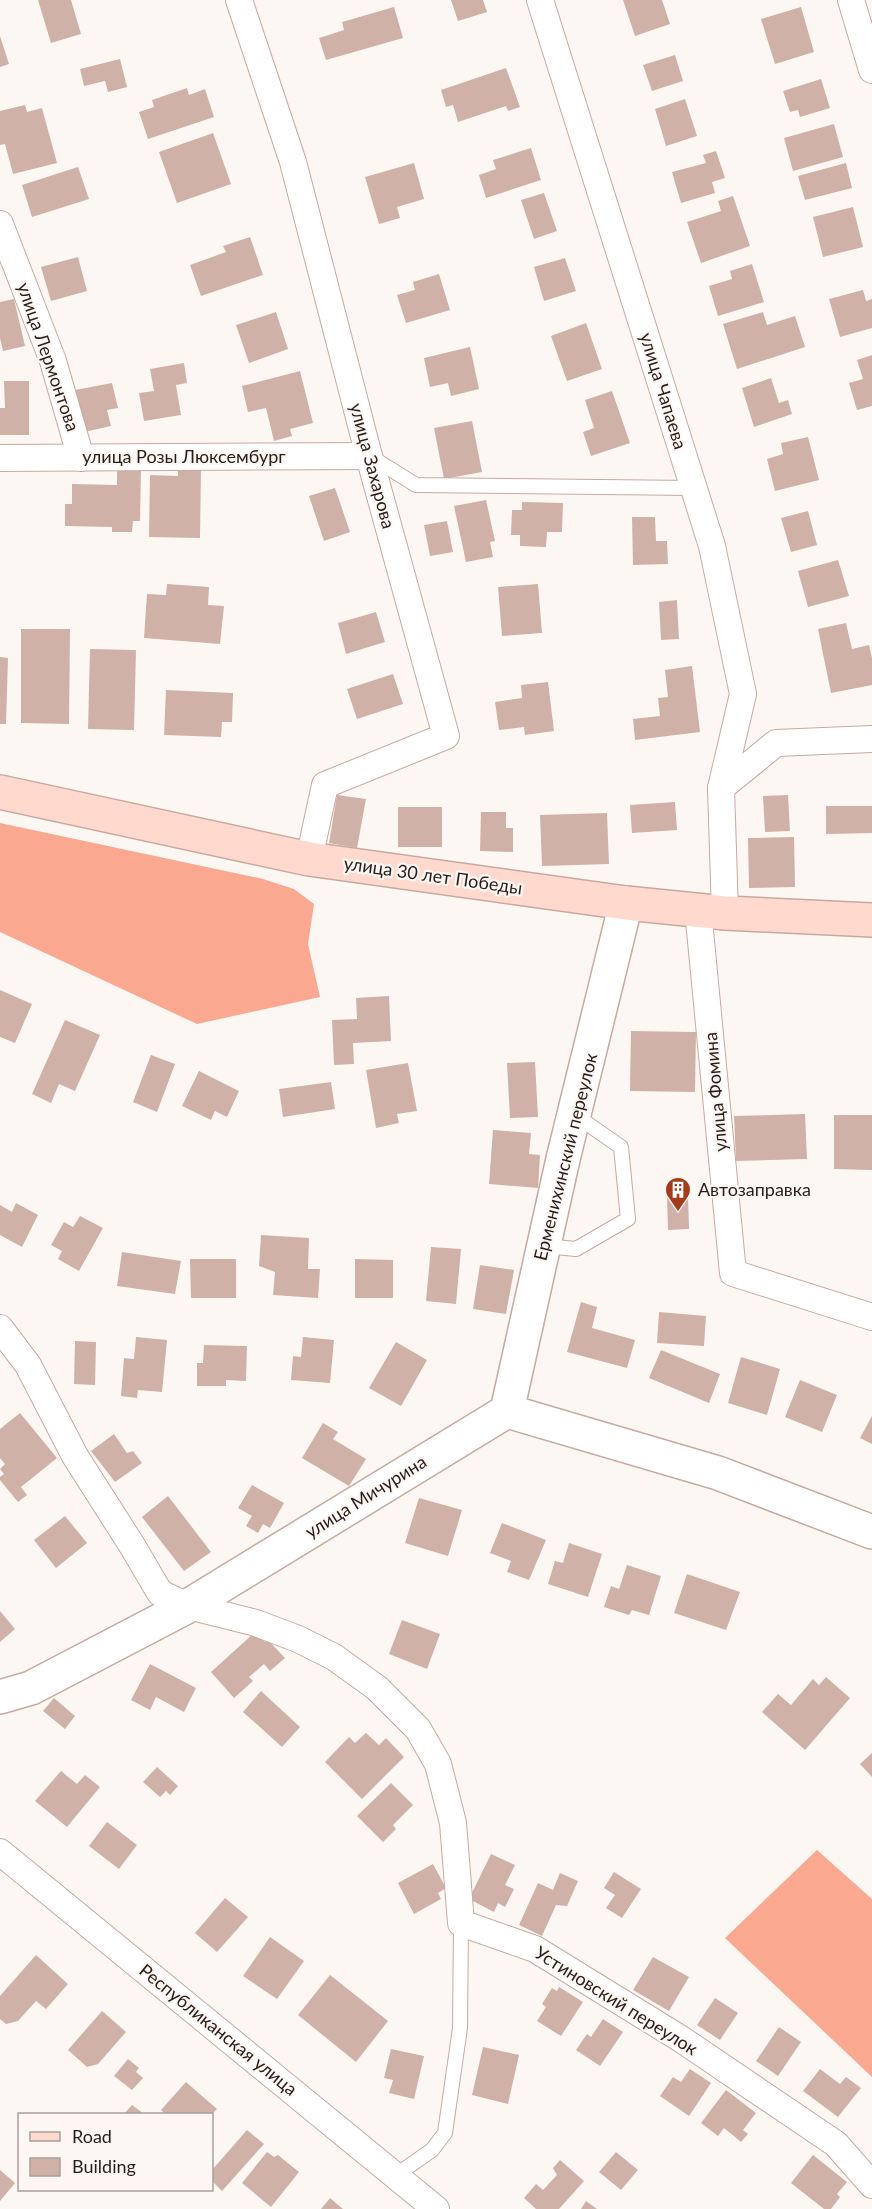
<svg xmlns="http://www.w3.org/2000/svg" width="872" height="2209" viewBox="0 0 872 2209" font-family="Lato,sans-serif">
  <rect width="100%" height="100%" fill="#fdf7f4"/>
  <g fill="#faa890">
    <polygon points="0,823 263,879 294,889 314,904 308,944 320,997 197,1024 0,932"/>
    <polygon points="817,1850 872,1899 872,2077 725,1938"/>
  </g>
  <g fill="#d0b1a7">
    <polygon points="38,0 71,0 81,34 51,43"/>
    <polygon points="451,0 483,0 487,12 458,21"/>
    <polygon points="623,0 662,0 670,24 635,36"/>
    <polygon points="394,7 403,38 326,60 319,38 344,30 342,22"/>
    <polygon points="801,7 814,52 775,64 761,19"/>
    <polygon points="0,36 9,64 0,67"/>
    <polygon points="675,55 683,81 652,91 643,65"/>
    <polygon points="120,59 127,87 108,92 105,81 84,86 80,69"/>
    <polygon points="506,68 520,107 508,111 506,106 458,122 453,105 446,107 441,90"/>
    <polygon points="821,79 830,108 800,117 798,110 790,112 783,91"/>
    <polygon points="187,88 189,95 205,89 214,117 148,139 139,112 154,107 152,100"/>
    <polygon points="685,99 697,136 666,146 655,109"/>
    <polygon points="25,105 27,112 42,108 57,163 13,174 5,144 0,145 0,111"/>
    <polygon points="834,124 843,157 793,171 784,138"/>
    <polygon points="213,133 231,184 177,203 159,152"/>
    <polygon points="531,148 541,180 486,198 479,175 496,169 493,160"/>
    <polygon points="716,151 725,178 712,182 715,193 681,203 672,172 706,163 703,155"/>
    <polygon points="414,163 424,199 397,207 400,218 379,224 365,177"/>
    <polygon points="846,163 852,188 805,200 798,176"/>
    <polygon points="78,167 89,199 32,217 22,185"/>
    <polygon points="544,193 557,231 534,239 521,200"/>
    <polygon points="733,196 750,246 701,263 687,222 721,211 718,201"/>
    <polygon points="853,207 863,247 823,257 813,217"/>
    <polygon points="250,237 263,275 201,296 190,265 226,252 223,246"/>
    <polygon points="78,257 87,291 51,301 41,267"/>
    <polygon points="565,258 576,291 544,301 534,267"/>
    <polygon points="752,264 764,302 718,316 709,286 732,279 730,271"/>
    <polygon points="439,274 450,310 406,323 397,295 415,290 413,282"/>
    <polygon points="863,290 866,301 872,299 872,328 840,337 829,299"/>
    <polygon points="14,299 25,346 3,351 0,338 0,302"/>
    <polygon points="276,312 288,349 249,363 236,325"/>
    <polygon points="763,312 767,325 795,316 805,347 737,369 723,324"/>
    <polygon points="586,323 602,369 567,381 551,336"/>
    <polygon points="470,347 479,389 451,396 448,383 430,387 424,358"/>
    <polygon points="872,355 872,406 857,410 849,383 863,379 857,360"/>
    <polygon points="184,363 187,383 176,385 181,415 144,421 139,393 154,391 150,369"/>
    <polygon points="300,371 313,423 290,429 292,436 274,441 266,408 248,412 242,386"/>
    <polygon points="771,378 779,403 788,400 792,414 754,427 742,388"/>
    <polygon points="4,381 29,381 29,435 0,435 0,408 5,408"/>
    <polygon points="112,383 118,408 107,410 111,426 84,432 75,390"/>
    <polygon points="612,391 630,443 591,456 583,432 594,428 585,400"/>
    <polygon points="472,421 482,472 444,479 434,428"/>
    <polygon points="808,437 819,480 775,491 767,459 783,454 781,443"/>
    <polygon points="178,467 201,468 200,538 149,537 150,475 178,476"/>
    <polygon points="117,468 141,468 140,521 133,521 132,532 112,532 112,527 65,526 65,504 72,504 72,484 117,485"/>
    <polygon points="335,488 350,532 324,541 309,496"/>
    <polygon points="486,500 495,541 490,542 493,557 466,562 454,506"/>
    <polygon points="522,502 563,503 562,532 547,532 546,547 520,546 520,535 511,535 512,510 522,510"/>
    <polygon points="808,511 817,545 791,552 781,518"/>
    <polygon points="632,517 655,517 656,541 667,541 668,564 633,565"/>
    <polygon points="447,521 453,552 430,556 424,525"/>
    <polygon points="838,560 849,596 808,607 798,571"/>
    <polygon points="167,584 209,587 208,605 224,606 220,644 144,638 147,594 166,595"/>
    <polygon points="538,584 542,633 502,636 498,587"/>
    <polygon points="677,600 679,639 661,640 659,602"/>
    <polygon points="376,612 385,642 346,654 338,623"/>
    <polygon points="846,623 852,649 869,645 872,658 872,685 831,693 818,629"/>
    <polygon points="21,629 70,629 69,724 21,723"/>
    <polygon points="90,649 136,650 134,730 88,729"/>
    <polygon points="0,657 8,658 6,724 0,724"/>
    <polygon points="692,666 700,732 635,740 633,719 660,716 658,698 668,697 665,670"/>
    <polygon points="393,674 403,704 357,719 347,689"/>
    <polygon points="548,682 554,731 525,735 524,727 499,730 495,702 522,698 521,685"/>
    <polygon points="166,690 233,693 232,722 222,722 221,737 164,735"/>
    <polygon points="337,795 366,799 357,848 329,843"/>
    <polygon points="788,795 790,831 765,832 763,796"/>
    <polygon points="675,802 677,830 632,833 630,805"/>
    <polygon points="826,806 872,806 872,833 826,834"/>
    <rect x="398" y="807" width="44" height="40"/>
    <polygon points="481,812 506,812 506,828 513,828 513,852 480,851"/>
    <polygon points="607,813 609,864 542,866 540,815"/>
    <polygon points="794,837 795,887 749,888 748,838"/>
    <polygon points="0,990 32,1004 15,1043 0,1037"/>
    <polygon points="389,996 391,1041 353,1043 354,1064 334,1065 332,1020 357,1019 356,998"/>
    <polygon points="65,1020 100,1035 75,1091 59,1084 51,1103 32,1094"/>
    <polygon points="631,1031 696,1032 695,1092 630,1091"/>
    <polygon points="151,1055 175,1064 157,1112 133,1102"/>
    <polygon points="535,1062 538,1117 510,1118 507,1063"/>
    <polygon points="408,1063 417,1111 397,1114 399,1123 376,1128 366,1070"/>
    <polygon points="199,1071 239,1091 227,1117 215,1111 211,1120 182,1106"/>
    <polygon points="331,1082 335,1109 283,1117 279,1089"/>
    <polygon points="805,1114 807,1159 736,1161 734,1116"/>
    <polygon points="834,1115 872,1115 872,1170 834,1169"/>
    <polygon points="493,1130 531,1133 529,1154 540,1155 538,1188 489,1184"/>
    <polygon points="667,1197 688,1197 689,1229 668,1230"/>
    <polygon points="16,1203 38,1215 22,1247 0,1235 0,1205 12,1212"/>
    <polygon points="80,1216 103,1228 79,1271 58,1259 62,1251 51,1245 64,1222 73,1227"/>
    <polygon points="261,1235 309,1238 308,1269 320,1269 318,1298 273,1295 275,1272 259,1266"/>
    <polygon points="431,1247 461,1249 456,1304 426,1301"/>
    <polygon points="122,1252 181,1261 175,1294 117,1286"/>
    <polygon points="190,1259 236,1259 236,1298 191,1298"/>
    <polygon points="355,1259 393,1260 393,1298 355,1298"/>
    <polygon points="480,1265 514,1270 506,1314 473,1309"/>
    <polygon points="581,1302 597,1307 592,1328 635,1340 627,1368 567,1352"/>
    <polygon points="659,1312 706,1316 704,1346 657,1343"/>
    <polygon points="136,1337 167,1340 162,1392 138,1390 137,1398 121,1396 124,1358 134,1359"/>
    <polygon points="303,1337 334,1340 330,1383 291,1380 293,1356 301,1357"/>
    <polygon points="75,1341 96,1342 95,1385 74,1384"/>
    <polygon points="396,1342 427,1360 401,1406 369,1388"/>
    <polygon points="204,1345 247,1346 246,1381 226,1380 226,1386 197,1386 197,1363 203,1363"/>
    <polygon points="661,1350 720,1374 709,1403 649,1378"/>
    <polygon points="741,1357 780,1369 767,1415 728,1403"/>
    <polygon points="800,1380 837,1395 822,1432 785,1417"/>
    <polygon points="20,1413 57,1458 21,1487 27,1495 18,1502 0,1480 0,1477 4,1474 0,1469 5,1464 0,1458 0,1429"/>
    <polygon points="872,1416 872,1444 860,1438"/>
    <polygon points="323,1423 338,1432 333,1439 366,1459 349,1486 302,1458"/>
    <polygon points="114,1434 127,1453 133,1451 142,1463 115,1482 91,1451"/>
    <polygon points="252,1485 284,1503 270,1528 263,1524 258,1533 246,1526 252,1516 238,1508"/>
    <polygon points="168,1496 211,1552 184,1571 142,1517"/>
    <polygon points="419,1498 462,1510 448,1556 405,1543"/>
    <polygon points="65,1516 87,1543 56,1568 34,1540"/>
    <polygon points="502,1523 546,1540 529,1580 507,1572 511,1561 490,1553"/>
    <polygon points="569,1543 602,1554 588,1597 548,1584 555,1561 563,1563"/>
    <polygon points="627,1565 661,1576 649,1615 632,1610 629,1615 604,1607 611,1586 619,1589"/>
    <polygon points="687,1574 740,1592 726,1630 674,1613"/>
    <polygon points="0,1611 15,1629 0,1642"/>
    <polygon points="402,1620 440,1634 427,1669 389,1654"/>
    <polygon points="255,1632 265,1642 268,1640 285,1658 270,1671 264,1664 249,1677 253,1681 234,1698 211,1672"/>
    <polygon points="150,1664 196,1688 184,1712 156,1697 150,1710 131,1700"/>
    <polygon points="826,1677 850,1698 805,1750 762,1712 778,1694 791,1705 813,1679 819,1685"/>
    <polygon points="261,1691 300,1727 282,1747 243,1712"/>
    <polygon points="54,1698 75,1716 65,1729 43,1711"/>
    <polygon points="366,1733 379,1745 386,1738 404,1757 362,1799 325,1762 349,1737 355,1743"/>
    <polygon points="872,1753 872,1777 860,1764"/>
    <polygon points="157,1767 178,1786 170,1795 166,1791 160,1797 143,1782"/>
    <polygon points="61,1771 77,1784 85,1775 100,1787 67,1827 35,1801"/>
    <polygon points="391,1783 413,1805 393,1825 396,1829 383,1842 357,1816"/>
    <polygon points="107,1822 137,1845 119,1869 89,1846"/>
    <polygon points="491,1854 515,1865 505,1885 514,1889 505,1907 498,1903 494,1912 469,1899"/>
    <polygon points="433,1864 446,1888 438,1893 441,1899 414,1914 398,1883"/>
    <polygon points="614,1872 641,1889 622,1918 606,1908 615,1895 604,1888"/>
    <polygon points="560,1873 578,1881 567,1906 556,1905 542,1936 519,1925 538,1883 553,1890"/>
    <polygon points="225,1898 248,1917 217,1952 195,1933"/>
    <polygon points="270,1937 304,1961 277,1999 243,1976"/>
    <polygon points="36,1955 68,1984 46,2009 36,2001 18,2021 6,2024 0,2019 0,1996"/>
    <polygon points="653,1957 689,1977 669,2011 633,1990"/>
    <polygon points="330,1975 388,2021 356,2062 298,2015"/>
    <polygon points="559,1987 583,2002 561,2036 537,2021 546,2007 542,2004 552,1988 557,1991"/>
    <polygon points="715,1998 738,2013 720,2040 697,2025"/>
    <polygon points="102,2011 126,2032 98,2064 87,2067 68,2050"/>
    <polygon points="603,2019 623,2032 600,2066 576,2050 587,2034 591,2037"/>
    <polygon points="779,2027 801,2042 778,2076 756,2061"/>
    <polygon points="483,2047 519,2055 508,2104 472,2095"/>
    <polygon points="391,2049 424,2056 414,2099 389,2093 393,2080 384,2078"/>
    <polygon points="128,2059 139,2068 136,2072 143,2078 132,2090 114,2076"/>
    <polygon points="690,2069 711,2083 689,2116 660,2096 673,2077 681,2082"/>
    <polygon points="820,2069 840,2084 846,2077 861,2088 838,2117 803,2091"/>
    <polygon points="186,2082 217,2109 212,2114 166,2114 161,2110"/>
    <polygon points="726,2090 756,2113 743,2130 748,2134 741,2142 724,2128 718,2136 701,2123"/>
    <polygon points="132,2105 144,2114 124,2114"/>
    <polygon points="247,2130 264,2144 222,2191 212,2181 212,2170"/>
    <polygon points="267,2152 274,2157 278,2155 299,2172 271,2207 242,2183"/>
    <polygon points="616,2152 638,2170 621,2190 599,2172"/>
    <polygon points="813,2155 847,2182 837,2194 840,2197 831,2209 824,2209 791,2183"/>
    <polygon points="560,2160 584,2181 559,2209 536,2209 524,2198 536,2184 543,2190 557,2175 553,2168"/>
    <polygon points="0,2170 15,2183 0,2201"/>
    <polygon points="330,2198 343,2209 321,2209"/>
    <polygon points="586,2201 597,2209 581,2209"/>
  </g>
  <g fill="none" stroke-linecap="round" stroke-linejoin="round">
    <defs>
      <g id="service">
        <polyline points="371,457 416,485 693,488"/>
        <polyline points="544,1246 576,1249 628,1219 621,1147 575,1115"/>
        <polyline points="395,2176 432,2150 445,2133 460,2028 461,1923"/>
      </g>
      <g id="minor">
        <polyline points="239,0 293,162 369,456 446,736 325,785 309,859"/>
        <polyline points="540,0 712,546 743,694 721,788"/>
        <polyline points="851,0 872,70"/>
        <polyline points="0,224 53,361 81,458"/>
        <polyline points="0,458 369,456"/>
        <polyline points="698,910 733,1273 872,1317"/>
        <polyline points="725,913 721,788 776,743 872,739"/>
        <polyline points="0,1328 28,1365 75,1456 133,1547 160,1593 188,1606 256,1623 298,1639 334,1657 377,1688 418,1729 438,1764 453,1823 461,1923 535,1949 681,2039 836,2144 872,2185"/>
        <polyline points="0,1852 436,2209"/>
      </g>
      <g id="tertiary">
        <polyline points="507,1411 563,1159 626,903"/>
        <polyline points="0,1697 31,1688 188,1606 507,1411 718,1473 872,1532"/>
      </g>
      <polyline id="secondary" points="0,792 309,859 626,903 725,913 872,920"/>
    </defs>
    <use href="#service" stroke="#c8a99f" stroke-width="16"/>
    <use href="#minor" stroke="#c8a99f" stroke-width="28"/>
    <use href="#tertiary" stroke="#c8a99f" stroke-width="36"/>
    <use href="#secondary" stroke="#c8a99f" stroke-width="36"/>
    <use href="#service" stroke="#fff" stroke-width="14"/>
    <use href="#minor" stroke="#fff" stroke-width="26"/>
    <use href="#tertiary" stroke="#fff" stroke-width="33"/>
    <use href="#secondary" stroke="#ffd9ce" stroke-width="33"/>
  </g>
  <defs>
    <symbol id="building-pin" viewBox="-11 -11 22 30"><path d="M0 17L-7.5 6A9.5 9.5 0 1 1 7.5 6Z" fill="#a43c1b" stroke="#fdf7f4"/><path d="M-4-6H4V6H1V3H-1V6H-4ZM-2.5-4.3h1.7v1.8h-1.7ZM.8-4.3h1.7v1.8H.8ZM-2.5-1h1.7V.8h-1.7ZM.8-1h1.7V.8H.8Z" fill="#fff"/></symbol>
  </defs>
  <g fill-rule="evenodd">
    <use href="#building-pin" x="663" y="1175" width="30" height="40"/>
  </g>
  <g text-anchor="middle" stroke-width="4.5" stroke-linejoin="round" paint-order="stroke">
    <g font-size="18" fill="#291d19" stroke="#fdf7f4">
      <text transform="translate(48 357) rotate(71)" y="6">улица Лермонтова</text>
      <text transform="translate(663 391) rotate(73)" y="6">улица Чапаева</text>
      <text x="184" y="463">улица Розы Люксембург</text>
      <text transform="translate(372 466) rotate(75)" y="6">улица Захарова</text>
      <text transform="translate(433 876) rotate(8)" y="6">улица 30 лет Победы</text>
      <text transform="translate(716 1092) rotate(-95)" y="6">улица Фомина</text>
      <text transform="translate(566 1157) rotate(-76)" y="6">Ерменихинский переулок</text>
      <text transform="translate(366 1497) rotate(-32)" y="6">улица Мичурина</text>
      <text transform="translate(616 2001) rotate(32)" y="6">Устиновский переулок</text>
      <text transform="translate(218 2030) rotate(39)" y="6">Республиканская улица</text>
    </g>
    <g font-size="18" fill="#291d19" stroke="#fdf7f4" text-anchor="start">
      <text x="698" y="1196">Автозаправка</text>
    </g>
  </g>
  <rect x="18" y="2113" width="195" height="78" fill="#fdf7f4" stroke="#a8a09c" stroke-width="1.5"/>
  <rect x="30" y="2132" width="30" height="9" fill="#ffd9ce" stroke="#a8a09c" stroke-width="1.5"/>
  <text x="72" y="2143" font-size="18" fill="#291d19">Road</text>
  <rect x="30" y="2158" width="30" height="18" fill="#d0b1a7" stroke="#a8a09c" stroke-width="1.5"/>
  <text x="72" y="2173" font-size="18" fill="#291d19">Building</text>
</svg>
